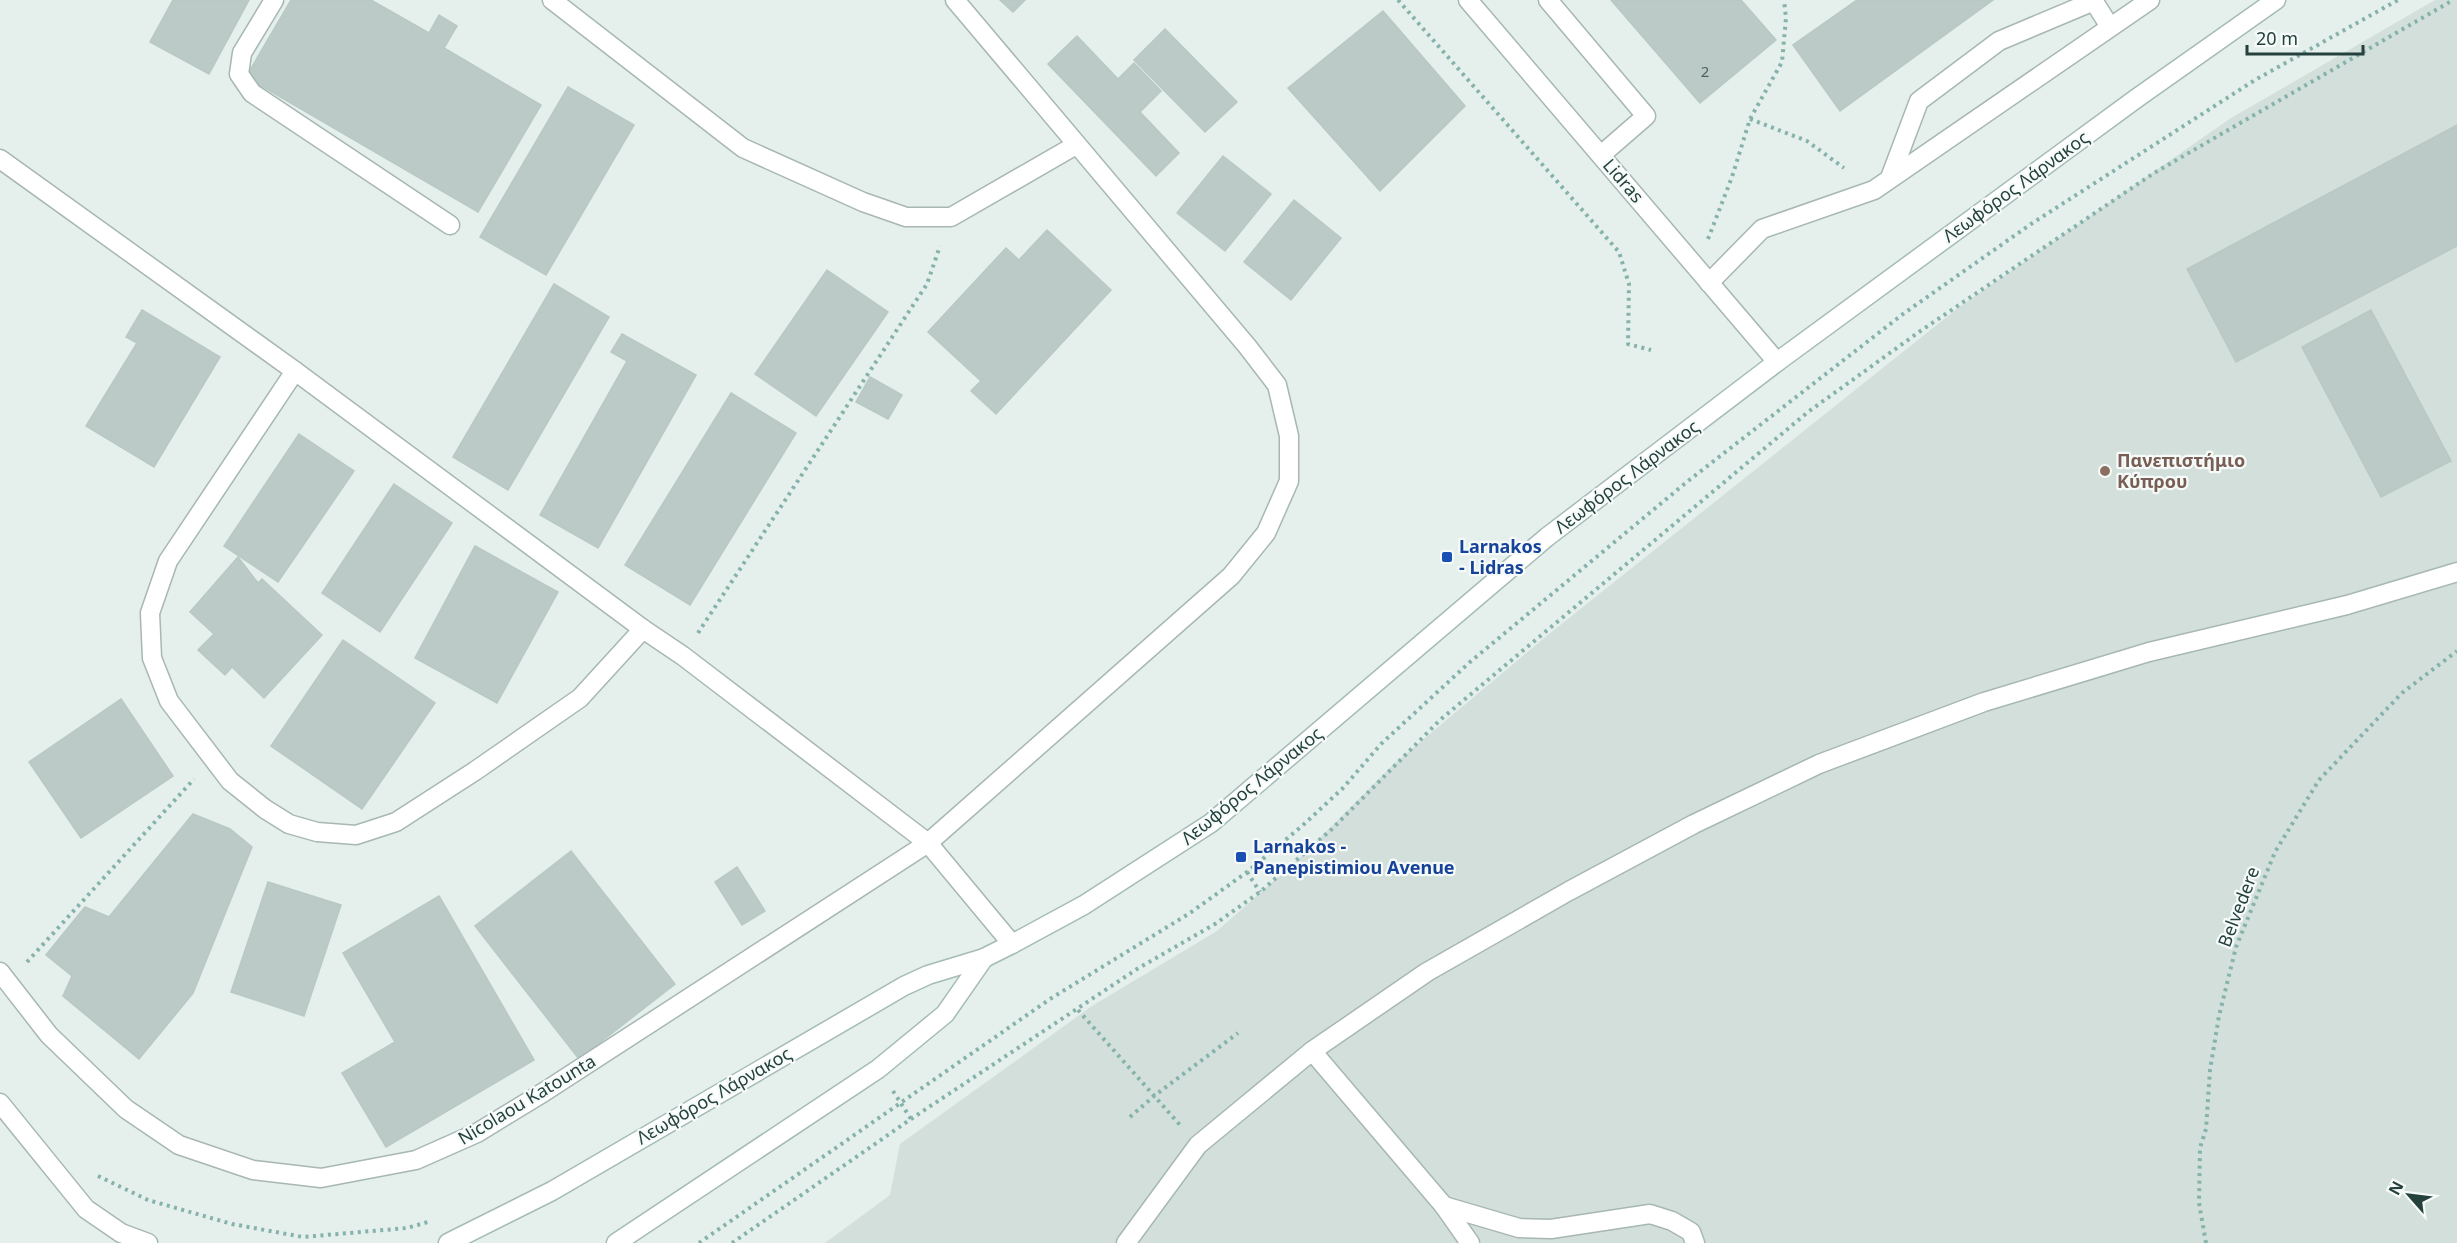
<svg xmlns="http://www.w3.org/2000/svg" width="2457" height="1243" viewBox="0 0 2457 1243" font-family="'Noto Sans',sans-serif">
  <rect width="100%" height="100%" fill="#e5efec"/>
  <polygon fill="#d3dfdb" points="2435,0 2457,0 2457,1243 825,1243 890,1195 900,1144 1092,1006 1217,931 1302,856 1394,764 1549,634 1958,308 2231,118"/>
  <g fill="#bbcac6" stroke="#b8c9c4" stroke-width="1.5">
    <polygon points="173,0 249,0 209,74 150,42"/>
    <polygon points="291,0 371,0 429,33 439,15 457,26 444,48 541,105 478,212 246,77"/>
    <polygon points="1000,0 1025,0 1013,12"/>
    <polygon points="1611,0 1741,0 1776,40 1700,103"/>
    <polygon points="1857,0 1993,0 1840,111 1793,45"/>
    <polygon points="1383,11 1465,106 1380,191 1288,88"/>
    <polygon points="1165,29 1237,102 1205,132 1134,60"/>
    <polygon points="1077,36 1118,79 1134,63 1161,91 1140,112 1179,153 1156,176 1048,64"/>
    <polygon points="568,87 634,125 546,275 480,237"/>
    <polygon points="2457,125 2457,246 2236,362 2187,269"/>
    <polygon points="1223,156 1271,194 1225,251 1177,213"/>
    <polygon points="1294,200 1341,238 1291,300 1244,262"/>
    <polygon points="1047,230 1111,290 996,414 971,391 981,381 928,332 1006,248 1019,260"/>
    <polygon points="827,270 888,312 816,416 755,374"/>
    <polygon points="554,284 609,317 508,490 453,457"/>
    <polygon points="142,310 220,357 154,467 86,426 137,343 126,337"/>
    <polygon points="2371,310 2451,461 2381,497 2302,347"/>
    <polygon points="622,334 696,375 598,548 540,515 627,361 611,352"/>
    <polygon points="870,377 902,395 888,419 856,402"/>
    <polygon points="731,393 796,433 690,605 625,565"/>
    <polygon points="299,434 354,471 278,582 224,546"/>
    <polygon points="394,484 452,523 380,632 322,593"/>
    <polygon points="475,546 558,592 497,703 415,658"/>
    <polygon points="238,557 258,583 262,579 322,635 264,698 232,667 225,675 198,650 214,634 190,612"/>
    <polygon points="343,640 435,703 362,809 271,746"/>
    <polygon points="121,699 173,776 81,838 29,762"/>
    <polygon points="193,814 230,829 252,847 193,993 139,1059 63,996 72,976 46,955 85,907 109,917"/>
    <polygon points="571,851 675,984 579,1059 475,926"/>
    <polygon points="737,867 765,911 742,925 715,882"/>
    <polygon points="268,882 341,905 304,1016 231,992"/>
    <polygon points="439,896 534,1060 386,1147 342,1073 395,1042 343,953"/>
  </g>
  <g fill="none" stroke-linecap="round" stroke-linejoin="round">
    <defs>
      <g id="service">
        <polyline points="274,0 242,53 239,74 252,93 450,225"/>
        <polyline points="1548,0 1646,116 1601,155"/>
        <polyline points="2093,0 2110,27"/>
        <polyline points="1890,178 1919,101 1999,41 2094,1"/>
        <polyline points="1312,1051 1444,1206 1470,1243"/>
        <polyline points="1444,1206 1519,1228 1551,1229 1650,1214 1672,1221 1691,1232 1695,1243"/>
      </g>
      <g id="minor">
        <polyline points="552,0 743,148 863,202 906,217 951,217 1076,145"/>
        <polyline points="1468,0 1777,362"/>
        <polyline points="0,159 295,371 643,629 683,656 928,843 1012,944"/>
        <polyline points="1709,283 1762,229 1874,190 2150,0"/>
        <polyline points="295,371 168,561 150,613 152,658 169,701 230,781 265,809 289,824 317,832 356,835 396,822 475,771 580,698 643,629"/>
        <polyline points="0,972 49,1035 126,1109 179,1145 253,1170 321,1178 416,1160 477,1133 544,1092 928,843 1231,576 1266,533 1289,481 1289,436 1277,385 1247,346 955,0"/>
        <polyline points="1126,1243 1198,1145 1312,1051 1427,972 1569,891 1694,824 1819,764 1984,702 2149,652 2347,605 2457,572"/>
      </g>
      <polyline id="tertiary" points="0,1103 86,1209 121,1233 148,1243"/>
      <g id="secondary">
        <polyline points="448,1243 552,1191 904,986 928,975 984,958 1012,944 1084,905 1211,823 1547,537 1777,362 2137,98 2276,0"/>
        <polyline points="616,1243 878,1069 945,1014 984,958"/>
      </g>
    </defs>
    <use href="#service" stroke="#a7b7b4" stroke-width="21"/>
    <use href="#minor" stroke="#a7b7b4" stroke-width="21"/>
    <use href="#tertiary" stroke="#a7b7b4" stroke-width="21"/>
    <use href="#secondary" stroke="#a4bbb6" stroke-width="21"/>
    <g stroke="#86b2ac" stroke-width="4" stroke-dasharray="3 4.5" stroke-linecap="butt">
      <polyline points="1398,0 1619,252 1629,284 1628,344 1651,350"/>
      <polyline points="1750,119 1807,141 1844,168"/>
      <polyline points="1708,239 1732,177 1750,119 1782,62 1786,18 1784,0"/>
      <polyline points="698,633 927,284 940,246"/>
      <polyline points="1247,872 1260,892"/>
      <polyline points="27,962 194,779"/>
      <polyline points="1078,1010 1180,1125"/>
      <polyline points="893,1091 911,1119"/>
      <polyline points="1130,1117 1154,1096 1238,1033"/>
      <polyline points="98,1176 148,1200 232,1224 303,1237 407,1228 428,1222"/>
      <polyline points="699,1243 1050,999 1190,913 1247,872 1302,826 1343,788 1381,744 1470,662 1688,481 1903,314 2031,224 2255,80 2398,0"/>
      <polyline points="732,1243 911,1119 1137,969 1215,924 1260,892 1332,829 1440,720 1808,412 1919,332 2154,173 2453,0"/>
      <polyline points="2206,1243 2199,1203 2200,1148 2206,1129 2210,1070 2219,1016 2236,947 2275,852 2319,780 2402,693 2457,651"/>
    </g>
    <use href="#service" stroke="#fff" stroke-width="18"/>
    <use href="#minor" stroke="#fff" stroke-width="18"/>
    <use href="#tertiary" stroke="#fff" stroke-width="18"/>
    <use href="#secondary" stroke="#fff" stroke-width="18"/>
  </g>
  <circle fill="#8d6e63" stroke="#f6fbf9" stroke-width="2" cx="2105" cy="471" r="6"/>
  <g fill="#1a4fb4" stroke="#f6fbf9" stroke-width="2">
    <rect x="1441" y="551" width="12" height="12" rx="3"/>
    <rect x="1235" y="851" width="12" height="12" rx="3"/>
  </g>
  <g text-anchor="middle" stroke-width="4.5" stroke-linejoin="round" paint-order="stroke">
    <g font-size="15" fill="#4a6360">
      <text x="1705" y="77">2</text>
    </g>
    <g font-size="18" fill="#24413e" stroke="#f6fbf9">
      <text transform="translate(1623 181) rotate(49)" y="6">Lidras</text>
      <text transform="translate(2016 187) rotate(-36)" y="6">Λεωφόρος Λάρνακος</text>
      <text transform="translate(1627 477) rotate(-37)" y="6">Λεωφόρος Λάρνακος</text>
      <text transform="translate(1252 786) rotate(-39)" y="6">Λεωφόρος Λάρνακος</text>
      <text transform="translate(2239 907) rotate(-69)" y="6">Belvedere</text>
      <text transform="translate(714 1096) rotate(-30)" y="6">Λεωφόρος Λάρνακος</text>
      <text transform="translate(527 1100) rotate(-31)" y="6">Nicolaou Katounta</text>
    </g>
    <g font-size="18" font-weight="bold" fill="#785e54" stroke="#f6fbf9" text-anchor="start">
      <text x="2117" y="467">Πανεπιστήμιο<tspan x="2117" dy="21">Κύπρου</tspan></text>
    </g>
    <g font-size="18" font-weight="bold" fill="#164399" stroke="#f6fbf9" text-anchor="start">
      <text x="1459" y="553">Larnakos<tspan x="1459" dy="21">- Lidras</tspan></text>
      <text x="1253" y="853">Larnakos -<tspan x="1253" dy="21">Panepistimiou Avenue</tspan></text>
    </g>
  </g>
  <g transform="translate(2409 1195) rotate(298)" stroke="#f6fbf9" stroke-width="4.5" paint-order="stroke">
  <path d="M0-4.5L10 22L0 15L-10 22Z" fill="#24413e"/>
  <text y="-9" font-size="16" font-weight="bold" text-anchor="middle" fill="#24413e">N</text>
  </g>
  <path d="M2247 45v9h116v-9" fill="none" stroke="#24413e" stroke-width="3"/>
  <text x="2256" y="45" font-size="18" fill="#24413e" stroke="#f6fbf9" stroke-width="4.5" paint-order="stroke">20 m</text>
</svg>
